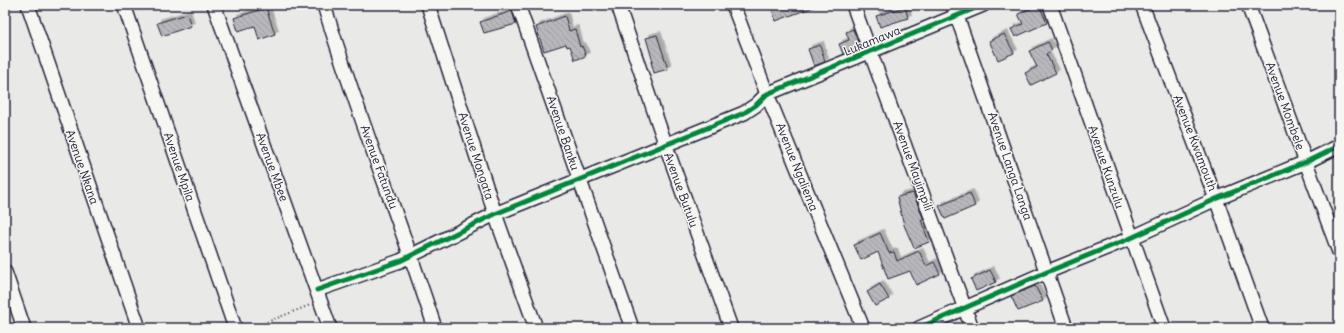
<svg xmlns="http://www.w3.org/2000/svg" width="1344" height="333" viewBox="0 0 1344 333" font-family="Delius,sans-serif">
  <defs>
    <pattern id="building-back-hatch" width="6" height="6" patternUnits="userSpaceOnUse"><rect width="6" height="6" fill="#b8b8bc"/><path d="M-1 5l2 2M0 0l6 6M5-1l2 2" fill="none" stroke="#9e9ea2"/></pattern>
    <filter id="shadow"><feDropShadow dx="3.5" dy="-3.5" stdDeviation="0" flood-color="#0004"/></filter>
  </defs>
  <rect width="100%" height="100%" fill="#e9e9e7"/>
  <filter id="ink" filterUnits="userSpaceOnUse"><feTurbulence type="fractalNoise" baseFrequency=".025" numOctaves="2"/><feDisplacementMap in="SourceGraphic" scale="8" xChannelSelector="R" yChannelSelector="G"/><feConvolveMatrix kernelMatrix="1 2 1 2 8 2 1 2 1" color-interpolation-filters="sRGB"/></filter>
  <g filter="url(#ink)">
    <g fill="url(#building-back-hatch)" stroke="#22223b" filter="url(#shadow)">
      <polygon points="776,5 816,5 816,6 776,21 771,7"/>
      <polygon points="1039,5 1047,23 1015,37 1011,29 1023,24 1018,14"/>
      <polygon points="905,7 908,18 880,27 876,16"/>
      <polygon points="266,8 275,34 259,40 255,26 238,31 234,18"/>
      <polygon points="512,11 516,24 484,33 480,22"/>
      <polygon points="187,14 191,26 162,36 157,23"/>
      <polygon points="565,16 569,31 575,29 580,47 582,46 586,56 575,60 570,46 567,47 566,44 544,51 536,27"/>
      <polygon points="853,29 860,47 843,54 839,44 849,40 846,32"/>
      <polygon points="1004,34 1014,53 998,60 989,41"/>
      <polygon points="657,35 668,69 654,73 651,62 653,62 646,38"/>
      <polygon points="1048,42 1052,50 1046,54 1056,73 1031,85 1025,73 1037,67 1029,51"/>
      <polygon points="820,45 825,62 814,66 808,49"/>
      <polygon points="913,193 924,220 921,220 929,242 914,248 904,225 897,197"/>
      <polygon points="970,193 975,206 945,219 939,206"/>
      <polygon points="880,233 889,253 894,252 897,261 919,251 926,266 934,262 940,274 916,285 910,271 888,279 878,252 861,260 854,245"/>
      <polygon points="990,270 996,282 976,291 971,279"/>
      <polygon points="880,284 889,299 875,306 867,292"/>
      <polygon points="1035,286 1043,301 1018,311 1011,296"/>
    </g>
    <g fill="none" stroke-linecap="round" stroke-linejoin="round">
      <defs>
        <g id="minor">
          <polyline points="28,5 139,328"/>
          <polyline points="124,5 235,328"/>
          <polyline points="214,5 330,328"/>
          <path d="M 324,5 C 357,114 400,220 435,328"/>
          <polyline points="428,5 495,214 536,328"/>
          <polyline points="518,5 632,328"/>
          <polyline points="618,5 666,146 731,328"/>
          <polyline points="733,5 767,94 863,328"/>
          <polyline points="853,5 972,328"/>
          <polyline points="953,5 1066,328"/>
          <polyline points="1050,5 1164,328"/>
          <polyline points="1142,5 1216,199 1262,328"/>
          <polyline points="1248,5 1339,252"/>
          <polyline points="5,272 24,328"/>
          <polyline points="317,290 400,261 495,214 744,113 756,105 767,94 983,5"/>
          <polyline points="919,328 1047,272 1131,238 1216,199 1306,162 1339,146"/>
        </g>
      </defs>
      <use href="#minor" stroke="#22223b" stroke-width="16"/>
      <polyline stroke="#22223b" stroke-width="2" stroke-dasharray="1 3" stroke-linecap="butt" points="252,328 310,305"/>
      <use href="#minor" stroke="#f6f6f2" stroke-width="13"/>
      <defs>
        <g id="cycleway">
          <polyline points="317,290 400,261 495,214 744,113 756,105 767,94 983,5"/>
          <polyline points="919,328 1047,272 1131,238 1216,199 1306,162 1339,146"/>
        </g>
      </defs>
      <use href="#cycleway" stroke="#f6f6f2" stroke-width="8"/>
      <use href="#cycleway" stroke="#00873e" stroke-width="5"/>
    </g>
  </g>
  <g text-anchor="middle" stroke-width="3" stroke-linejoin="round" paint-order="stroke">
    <g font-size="12" fill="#22223b" stroke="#f6f6f2">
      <text transform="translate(872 41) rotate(-22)" y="4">Lukamawa</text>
      <text transform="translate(1285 106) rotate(70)" y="4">Avenue Mombele</text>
      <text transform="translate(563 133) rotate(71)" y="4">Avenue Banku</text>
      <text transform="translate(1195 143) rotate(69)" y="4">Avenue Kwamouth</text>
      <text transform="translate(476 156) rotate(72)" y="4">Avenue Mongata</text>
      <text transform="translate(913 166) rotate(70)" y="4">Avenue Mayimpili</text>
      <text transform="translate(1010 166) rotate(71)" y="4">Avenue Langa Langa</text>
      <text transform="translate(82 167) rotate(71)" y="4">Avenue Nkana</text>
      <text transform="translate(179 167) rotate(71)" y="4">Avenue Mpila</text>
      <text transform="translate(272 167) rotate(70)" y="4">Avenue Mbee</text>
      <text transform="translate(379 167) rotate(70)" y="4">Avenue Fatundu</text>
      <text transform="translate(797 167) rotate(68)" y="4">Avenue Ngaliema</text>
      <text transform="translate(1106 167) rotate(71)" y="4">Avenue Kunzulu</text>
      <text transform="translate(681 190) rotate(70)" y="4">Avenue Butulu</text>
    </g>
  </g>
  <rect width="1344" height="333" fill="none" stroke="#f6f6f2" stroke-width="20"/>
  <rect x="10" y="10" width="1324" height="313" fill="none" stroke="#22223b" stroke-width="1.5" filter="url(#ink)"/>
</svg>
